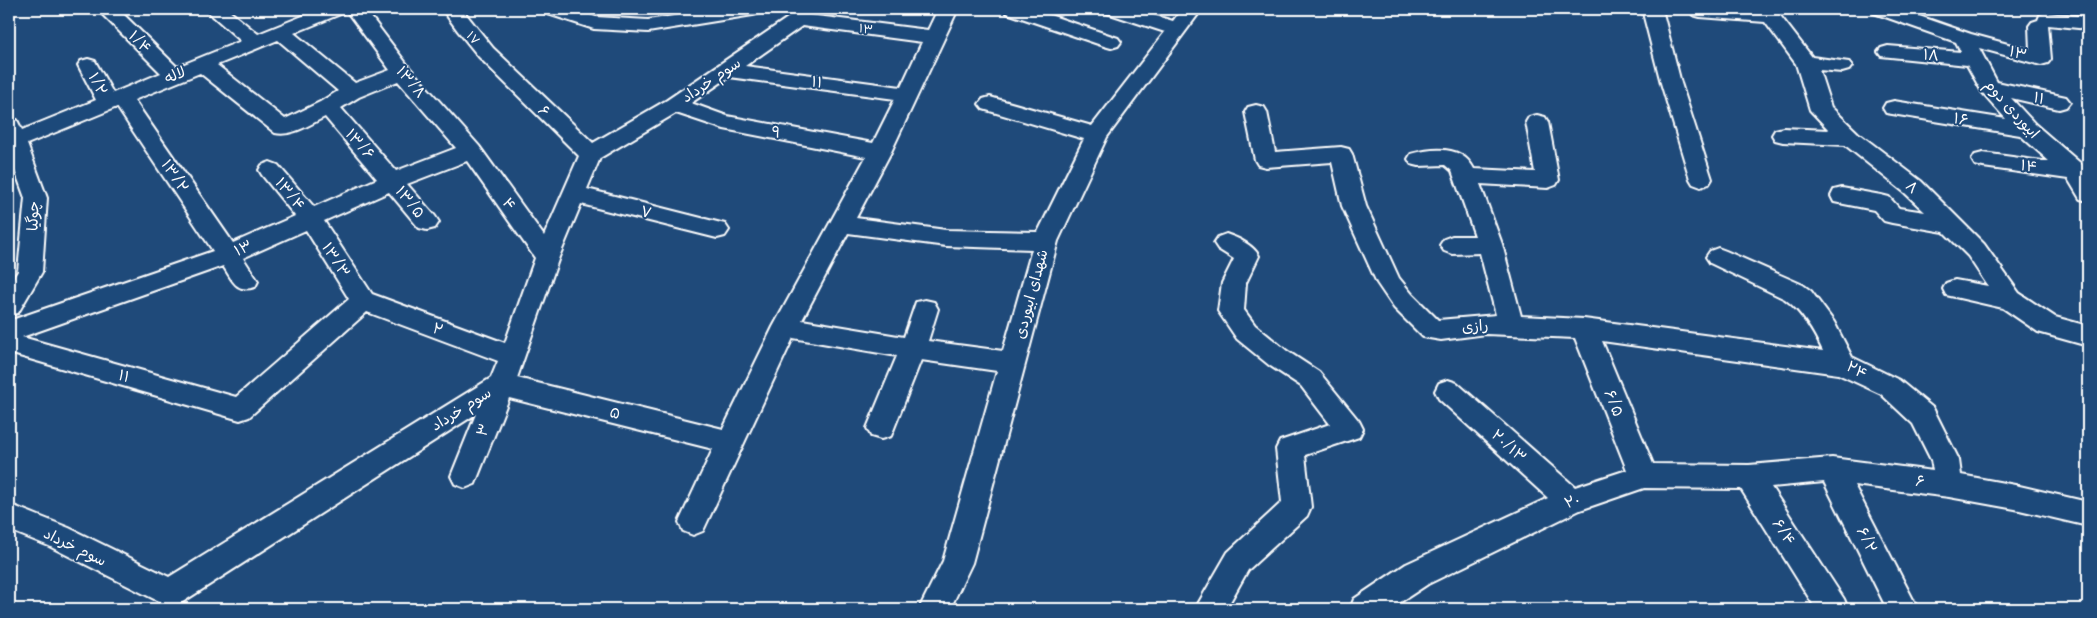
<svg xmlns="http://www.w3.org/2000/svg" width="2097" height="618" viewBox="0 0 2097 618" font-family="Mali,'Playpen Sans Arabic',sans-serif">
  <rect width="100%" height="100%" fill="#1f4a7a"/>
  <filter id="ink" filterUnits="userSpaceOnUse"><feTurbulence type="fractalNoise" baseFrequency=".02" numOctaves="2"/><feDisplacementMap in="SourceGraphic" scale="10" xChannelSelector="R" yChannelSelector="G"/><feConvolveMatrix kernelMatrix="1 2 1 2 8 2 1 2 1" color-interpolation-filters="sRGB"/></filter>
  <g filter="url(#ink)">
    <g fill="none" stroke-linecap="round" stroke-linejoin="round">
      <defs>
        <g id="minor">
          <path d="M 97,9 L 118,9 L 177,67 L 241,41 L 205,9 L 227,9 L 258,34 L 320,9 L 365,9 L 409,67 L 479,146 L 544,236 L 579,156 L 479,57 L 458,31 L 442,9 L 462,9 L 493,48 L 593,143 L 667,100 L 789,17 L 791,9 L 811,9 L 809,15 L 928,30 L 938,9 L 958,9 L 891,152 L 856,218 L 946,230 L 1038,232 L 1084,139 L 983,109 L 979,104 L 983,99 L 990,97 L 1092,126 L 1165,32 L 1107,13 L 1104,9 L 1133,9 L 1173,21 L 1182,9 L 1202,9 L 1107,137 L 1058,241 L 972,563 L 950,609 L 919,609 L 943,561 L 997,371 L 921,360 L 891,436 L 881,439 L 871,436 L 867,428 L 897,356 L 793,338 L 703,531 L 693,535 L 683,531 L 679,522 L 713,449 L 509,398 L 475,484 L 465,488 L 455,484 L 451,476 L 476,414 L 181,603 L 170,607 L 49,546 L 9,530 L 9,504 L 69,528 L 169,577 L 491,378 L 498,361 L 367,312 L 249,417 L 240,420 L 9,353 L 9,321 L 213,251 L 117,107 L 27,144 L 47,198 L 42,272 L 18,313 L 9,315 L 9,286 L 18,271 L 25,198 L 9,154 L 9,118 L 17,120 L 22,130 L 96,100 L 78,65 L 81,61 L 88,59 L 95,61 L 113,93 L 161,73 ZM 346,9 L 348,13 L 390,70 L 355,83 L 294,33 L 343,13 ZM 802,26 L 922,42 L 901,87 L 745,66 ZM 278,40 L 338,91 L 320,102 L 285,119 L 217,65 ZM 200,73 L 275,133 C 292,137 310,124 325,117 L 377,179 L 314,207 L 278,165 L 270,162 L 262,165 L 259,170 L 262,175 L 295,216 L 233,243 L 134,100 ZM 729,77 L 895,99 L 873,143 L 727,116 L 691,103 ZM 398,81 L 456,148 L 396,171 L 341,108 L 359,97 ZM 676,113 L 724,129 L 866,157 L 773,327 L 723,429 L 517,378 L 559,257 L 581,204 L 717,238 L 725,236 L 729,230 L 725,224 L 587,189 L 600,158 ZM 467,161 L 535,258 L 505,343 L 372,294 L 324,221 L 389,192 L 419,228 L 427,230 L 435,228 L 439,222 L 435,216 L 407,184 ZM 306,230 L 349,299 L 236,397 L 22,337 L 223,266 C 233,280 235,293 255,287 L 258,281 L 243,258 ZM 848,233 L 946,246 L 1032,249 L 1003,351 L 928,341 L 938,309 L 934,302 L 925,300 L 916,302 L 904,337 L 802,320 Z"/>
          <polygon points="542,9 571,9 596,17 648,20 718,9 763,9 760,13 753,15 648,32 594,29 545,13"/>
          <polygon points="1004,9 1032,9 1118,38 1121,42 1118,46 1111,48 1104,46 1007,13"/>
          <polygon points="1642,9 1662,9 1681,83 1712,179 1709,184 1701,187 1693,184 1690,179 1661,83"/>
          <polygon points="1692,9 1775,9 1812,57 1849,62 1852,66 1849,70 1842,72 1819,70 1831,107 1858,133 1921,181 1984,244 2019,293 2055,317 2088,326 2088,346 2038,332 2003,308 1946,295 1943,289 1946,283 1955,280 1988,286 1968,256 1944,232 1892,223 1884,221 1874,210 1834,202 1831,196 1834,190 1842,188 1881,195 1889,197 1899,208 1925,212 1905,193 1845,145 1783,142 1775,140 1772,135 1775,130 1783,128 1829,130 1810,110 1796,64 1765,22 1700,17 1693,15 1690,11"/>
          <polygon points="1871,9 1899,9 1971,34 2030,50 2029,26 2032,22 2038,20 2040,15 2047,13 2088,17 2088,29 2048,25 2051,59 2048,63 2041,65 1979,48 1997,82 2066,97 2070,102 2066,107 2059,109 2011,98 2035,124 2086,168 2088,171 2088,201 2080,199 2068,179 1983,167 1975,165 1972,160 1975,155 1983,153 2050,162 2020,135 1886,113 1883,108 1886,103 1894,101 2006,119 1982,92 1967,65 1881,56 1878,52 1881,48 1888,46 1961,52 1956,42 1874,13"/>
          <path d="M 1256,105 L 1264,107 L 1267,112 L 1275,152 L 1341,147 L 1349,149 L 1352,154 L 1366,206 L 1399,278 L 1412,294 L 1438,320 L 1496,315 L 1480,253 L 1452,254 L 1444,251 L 1440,245 L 1444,239 L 1452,236 L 1475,236 L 1452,171 L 1445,165 L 1419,166 L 1411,164 L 1408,159 L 1411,154 C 1433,148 1462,145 1474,169 L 1535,172 L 1526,122 L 1529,117 L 1537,115 L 1545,117 L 1548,122 L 1559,180 L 1556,185 L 1548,188 L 1480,184 L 1502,244 L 1521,316 L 1584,319 L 1823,351 C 1814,332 1802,311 1785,299 L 1710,263 L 1706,257 L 1710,251 L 1718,248 L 1726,251 L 1803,285 L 1811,291 L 1834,322 L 1852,357 L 1899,380 L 1933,408 L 1959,460 L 1961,475 L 2015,485 L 2088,502 L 2088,526 L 2015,509 L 1949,497 L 1854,485 L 1918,609 L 1887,609 L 1824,482 L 1771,487 L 1844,599 L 1848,609 L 1816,609 L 1741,489 L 1644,488 L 1580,510 L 1428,584 L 1390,609 L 1350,609 L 1354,599 L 1406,564 L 1548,498 L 1439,399 L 1435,391 L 1439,383 L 1448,380 L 1457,383 L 1575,487 L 1627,470 L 1575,338 L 1486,334 L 1441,340 L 1423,337 L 1394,308 L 1377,283 L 1342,206 L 1332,162 L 1266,167 L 1258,165 L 1255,160 L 1245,112 L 1248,107 ZM 1602,341 L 1838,374 L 1881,394 L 1913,424 L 1931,460 L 1933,471 L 1832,458 L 1749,465 L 1653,464 Z"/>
          <path d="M 1226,234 C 1238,238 1253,245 1259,256 L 1246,283 L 1244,310 L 1255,325 L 1287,351 L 1319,372 L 1359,421 L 1363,429 L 1359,437 L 1305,455 L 1311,507 L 1307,516 L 1248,570 L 1226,609 L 1195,609 L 1228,552 L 1282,502 L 1276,449 L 1280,441 L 1330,424 L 1301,386 L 1269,365 L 1237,339 L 1218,311 L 1222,283 L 1234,259 L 1218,249 L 1214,243 L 1218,237 Z"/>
        </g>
      </defs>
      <use href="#minor" stroke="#fff" stroke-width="4"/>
      <use href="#minor" fill="#1f4a7a" fill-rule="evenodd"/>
    </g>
  </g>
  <g text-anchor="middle" stroke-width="4" stroke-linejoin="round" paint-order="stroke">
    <g font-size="12" fill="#fff" stroke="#1f4a7a">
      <text transform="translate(866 29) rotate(7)" y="4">۱۳</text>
      <text transform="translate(473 38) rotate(47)" y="4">۱۷</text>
    </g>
    <g font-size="15" fill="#fff" stroke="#1f4a7a">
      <text transform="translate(140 42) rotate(45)" y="5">۱/۴</text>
      <text transform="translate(2018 53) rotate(15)" y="5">۱۳</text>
      <text transform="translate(1931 55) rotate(5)" y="5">۱۸</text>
      <text transform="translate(175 75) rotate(-22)" y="5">لاله</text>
      <text transform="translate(711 80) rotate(-34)" y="5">سوم خرداد</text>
      <text transform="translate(411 82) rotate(50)" y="5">۱۳/۸</text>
      <text transform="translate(817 82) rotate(7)" y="5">۱۱</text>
      <text transform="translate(98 84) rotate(62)" y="5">۱/۲</text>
      <text transform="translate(2039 98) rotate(12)" y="5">۱۱</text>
      <text transform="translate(2012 109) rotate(48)" y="5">ابیوردی دوم</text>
      <text transform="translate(544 111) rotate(45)" y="5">۶</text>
      <text transform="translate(1961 119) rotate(9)" y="5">۱۶</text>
      <text transform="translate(776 132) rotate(11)" y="5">۹</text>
      <text transform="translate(360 144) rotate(48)" y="5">۱۳/۶</text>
      <text transform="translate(2029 166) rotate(8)" y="5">۱۴</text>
      <text transform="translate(175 176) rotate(56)" y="5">۱۳/۲</text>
      <text transform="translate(1912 187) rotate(42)" y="5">۸</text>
      <text transform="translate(290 194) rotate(51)" y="5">۱۳/۴</text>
      <text transform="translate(410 202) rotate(51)" y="5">۱۳/۵</text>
      <text transform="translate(509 204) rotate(55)" y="5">۴</text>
      <text transform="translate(646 212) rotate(14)" y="5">۷</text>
      <text transform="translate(33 216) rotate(-88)" y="5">چوگیا</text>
      <text transform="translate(243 248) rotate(-24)" y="5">۱۳</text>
      <text transform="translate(336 260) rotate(57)" y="5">۱۳/۳</text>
      <text transform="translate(1031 294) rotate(-75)" y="5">شهدای ابیوردی</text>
      <text transform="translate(1475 326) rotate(-5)" y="5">رازی</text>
      <text transform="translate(438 329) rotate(20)" y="5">۲</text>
      <text transform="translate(1857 370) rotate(29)" y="5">۲۴</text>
      <text transform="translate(124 376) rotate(16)" y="5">۱۱</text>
      <text transform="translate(1614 403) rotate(68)" y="5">۶/۵</text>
      <text transform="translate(461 409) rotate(-32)" y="5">سوم خرداد</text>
      <text transform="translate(615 413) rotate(14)" y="5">۵</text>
      <text transform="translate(483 430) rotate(-69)" y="5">۳</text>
      <text transform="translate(1509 446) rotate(42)" y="5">۲۰/۱۳</text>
      <text transform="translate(1920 481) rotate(7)" y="5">۶</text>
      <text transform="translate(1572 501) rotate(-22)" y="5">۲۰</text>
      <text transform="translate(1784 532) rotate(57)" y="5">۶/۴</text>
      <text transform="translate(1867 540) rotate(63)" y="5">۶/۲</text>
      <text transform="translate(75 547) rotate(26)" y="5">سوم خرداد</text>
    </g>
  </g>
  <rect width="2097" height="618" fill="none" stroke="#1f4a7a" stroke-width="30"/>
  <rect x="15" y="15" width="2067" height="588" fill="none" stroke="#fff" stroke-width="2" filter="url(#ink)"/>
</svg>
